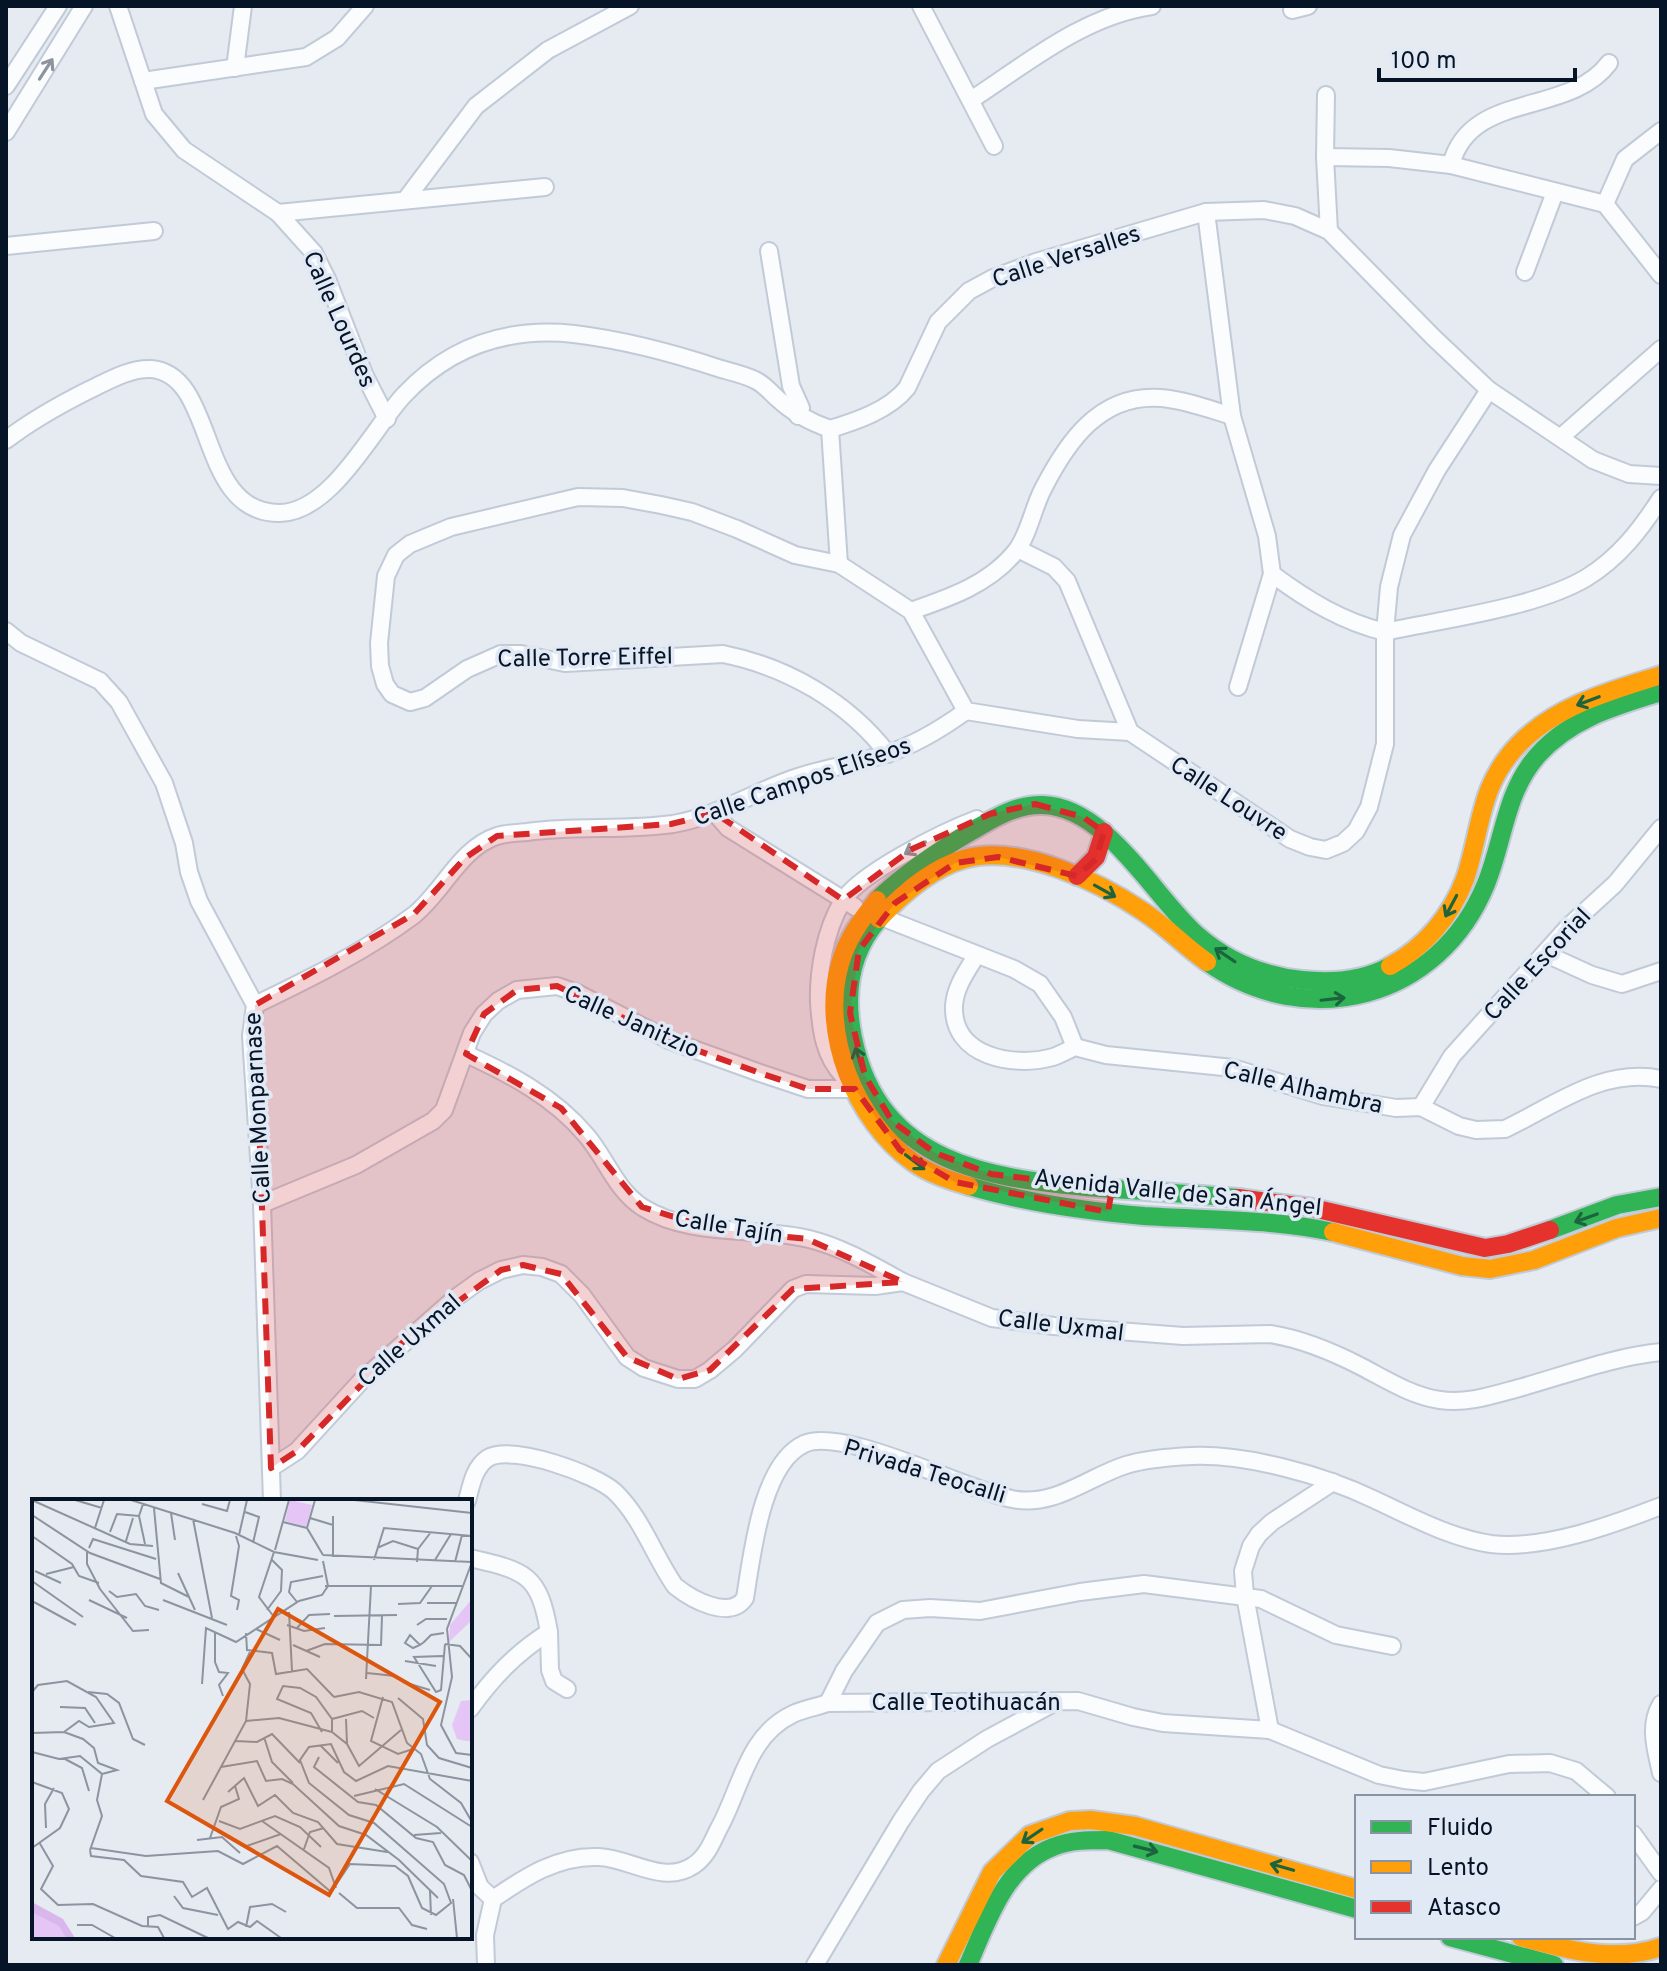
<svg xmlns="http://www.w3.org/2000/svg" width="1667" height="1971" viewBox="0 0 1667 1971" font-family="Overpass,sans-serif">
  <rect width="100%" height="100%" fill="#e6eaf1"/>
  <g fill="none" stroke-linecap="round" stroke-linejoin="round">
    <defs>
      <g id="street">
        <polyline points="118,6 154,114 184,150 278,213 314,253 327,279 364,374 387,419"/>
        <polyline points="921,6 994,146"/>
        <polyline points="1292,10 1308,6"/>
        <polyline points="235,68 243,6"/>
        <polyline points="143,81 306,57 337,38 365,6"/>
        <polyline points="6,86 58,6"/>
        <polyline points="1326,95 1325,157 1329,231"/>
        <path d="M 971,100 C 1026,64 1085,15 1152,6"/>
        <polyline points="6,132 84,6"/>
        <polyline points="1325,157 1389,158 1451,165 1605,204 1661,275"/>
        <path d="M 1451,165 C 1470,90 1569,117 1609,63"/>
        <polyline points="406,199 476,106 548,50 630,6"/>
        <polyline points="1605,204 1625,159 1661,131"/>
        <path d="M 1206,212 L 1232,416 L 1267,536 L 1272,574 C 1307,600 1343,622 1385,632 C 1444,619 1535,608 1586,578 C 1619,558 1641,529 1661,498"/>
        <polyline points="278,213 545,187"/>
        <polyline points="6,246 154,231"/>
        <polyline points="769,251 791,386 801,408 798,416"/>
        <polyline points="1525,272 1555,192"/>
        <polyline points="830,429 839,564"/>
        <polyline points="1561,437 1661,349"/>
        <path d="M 6,440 C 31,421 61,404 89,390 C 108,381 130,368 151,369 C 218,374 196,514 280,513 C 332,512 373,428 404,395 C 450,346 507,327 574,334 C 624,340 673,353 721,369 C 732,372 745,375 755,380 C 764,384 771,393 778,399 C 794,414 810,422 830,429 C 857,421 889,410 907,388 L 938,322 L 969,291 L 993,278 L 1036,262 L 1206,212 L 1264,210 L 1295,216 L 1329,231 L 1433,337 L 1489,390 L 1593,460 L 1629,474 L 1661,476"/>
        <polyline points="1018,549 1054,567 1067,581 1130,732"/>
        <path d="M 911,611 C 949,598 990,584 1016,551 C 1029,534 1033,508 1043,489 C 1067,442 1100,393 1161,398 C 1185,400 1209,409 1232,416"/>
        <polyline points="6,631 21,643 100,681 119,702 164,783 184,843 189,872 199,901 255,1005 251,1036 262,1204 272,1501"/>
        <polyline points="1238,687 1272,574"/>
        <path d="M 888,754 C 847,701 787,667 723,654 L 565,663 L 521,654 L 501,654 L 467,669 L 425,698 L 410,702 L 392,694 L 385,684 L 380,666 L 379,643 L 386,576 L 396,555 L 410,544 L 451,527 L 578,497 L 623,498 L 661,505 L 692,512 L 737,529 L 795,555 L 839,564 L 911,611 L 966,711 L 1078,729 L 1130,732 L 1290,839 L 1310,847 L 1326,850 L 1343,843 L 1356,831 L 1369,807 L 1385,744 L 1385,632 L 1389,587 L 1402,535 L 1437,470 L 1489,390"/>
        <polyline points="715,813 728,828 855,907"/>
        <polyline points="889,920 1014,969 1040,984 1063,1017 1075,1047"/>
        <polyline points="1546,954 1592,975 1622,984 1661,971"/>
        <path d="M 976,956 C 967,971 955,987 954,1006 C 952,1057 1014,1068 1053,1057 C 1060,1055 1068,1050 1075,1047 L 1106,1055 L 1233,1068 L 1323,1096 L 1396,1108 L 1421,1107 L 1459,1126 L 1476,1130 L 1505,1129 C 1554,1106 1602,1067 1661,1079"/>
        <path d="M 255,1005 C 309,979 366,951 414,915 C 443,892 460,848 497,836 C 506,833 517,833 527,832 C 575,825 624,831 673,824 C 715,817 752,793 792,779 C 822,768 855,764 886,754 C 915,745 941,729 966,711"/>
        <path d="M 466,1054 C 510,1074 554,1097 586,1135 C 606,1158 615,1189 642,1207 C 691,1238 755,1226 809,1239 C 842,1247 874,1266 903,1282"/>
        <path d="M 844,1077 C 824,1056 821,1031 819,1003 C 818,971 825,931 842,902 C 859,873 945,831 977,819"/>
        <polyline points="1421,1107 1452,1056 1568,927 1615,884 1661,828"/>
        <polyline points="262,1204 356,1165 433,1121 444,1110 472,1033 484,1014 498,1001 517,990 557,986 577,993 671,1041 760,1073 808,1089 855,1089"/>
        <path d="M 271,1468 L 297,1451 L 362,1380 L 454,1299 L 479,1281 L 501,1270 L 523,1265 L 542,1267 L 561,1274 L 582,1295 L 627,1357 L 644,1368 L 678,1379 L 695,1379 L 710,1370 L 735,1349 L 793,1289 L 806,1284 L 875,1286 L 903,1282 L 992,1318 L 1054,1326 L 1183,1336 L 1270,1334 C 1302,1339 1333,1352 1362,1367 C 1387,1380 1412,1396 1440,1400 C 1467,1404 1493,1395 1519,1388 C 1566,1375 1612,1357 1661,1352"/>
        <path d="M 467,1501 C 471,1486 474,1467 488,1458 C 512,1444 596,1474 615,1492 C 642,1518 654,1556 675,1586 C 691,1599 730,1621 745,1598 C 752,1556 761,1464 804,1444 C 842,1426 966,1490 1012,1499 C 1054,1508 1088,1477 1126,1465 C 1145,1459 1171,1457 1192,1456 C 1247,1454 1323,1475 1373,1499 C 1410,1516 1450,1538 1491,1544 C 1544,1550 1612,1525 1661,1506"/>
        <path d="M 470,1558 C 526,1571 539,1574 549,1632 C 516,1653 493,1677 470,1709"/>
        <polyline points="549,1632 550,1670 554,1681 567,1689"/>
        <polyline points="828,1703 844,1671 877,1623 903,1610 930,1608 980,1611 1080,1592 1144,1584 1261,1599 1336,1635 1392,1646"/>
        <path d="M 1661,1704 C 1648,1726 1656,1750 1661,1773"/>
        <polyline points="1270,1730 1245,1596 1243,1571 1251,1546 1259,1534 1272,1522 1333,1482"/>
        <polyline points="1633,1834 1661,1873"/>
        <polyline points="470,1862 480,1887 493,1899 485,1935 486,1965"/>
        <path d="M 493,1899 C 525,1877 558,1855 599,1857 C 630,1858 664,1886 694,1865 C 706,1857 712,1843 718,1830 C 741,1790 746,1736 793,1714 C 804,1709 816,1707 828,1703 L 1078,1701 L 1133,1717 L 1163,1723 L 1270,1730 L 1379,1775 L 1404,1780 L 1424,1782 L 1509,1764 L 1550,1763 L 1576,1771 L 1607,1797"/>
        <polyline points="1633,1917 1642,1912 1661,1889"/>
        <polyline points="815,1965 901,1821 921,1791 938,1771 987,1739 1052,1704"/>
      </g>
      <g id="fast">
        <path d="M 877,900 C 905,873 936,852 970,832 C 993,819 1015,804 1043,805 C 1107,807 1154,897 1197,935 C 1227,961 1263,976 1302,980 C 1332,983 1363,981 1390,966"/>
        <path d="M 879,919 C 849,953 844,994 853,1038 C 879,1165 990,1179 1099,1188 C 1146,1191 1192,1194 1238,1198"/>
        <path d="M 1207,962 C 1308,1033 1439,999 1486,884 C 1504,840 1505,792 1538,755 C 1571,718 1616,706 1661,692"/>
        <path d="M 969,1186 C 1026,1203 1086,1211 1144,1216 C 1208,1220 1271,1219 1333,1232"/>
        <polyline points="1550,1230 1617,1205 1661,1197"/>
        <polyline points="1450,1937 1554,1965"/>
        <path d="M 968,1965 C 987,1922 1005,1865 1053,1847 C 1070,1840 1089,1840 1108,1840 L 1357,1909"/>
      </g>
      <g id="slow">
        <path d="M 877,900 C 861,920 847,939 840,964 C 820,1033 855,1120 913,1162 C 930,1174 949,1180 969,1186"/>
        <path d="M 879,919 C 902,894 932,868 964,859 C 1019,843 1100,882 1144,912 C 1167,927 1185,947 1207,962"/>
        <path d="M 1390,966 C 1425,947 1451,916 1465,879 C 1482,829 1478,786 1519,744 C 1557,705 1611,691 1661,675"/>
        <polyline points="1333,1232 1462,1266 1490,1269 1534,1260 1617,1228 1661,1218"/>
        <path d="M 1521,1937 C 1567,1950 1615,1963 1661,1947"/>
        <polyline points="946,1965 992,1872 1030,1835 1070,1821 1091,1820 1135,1826 1357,1889"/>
      </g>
      <g id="jam">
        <polyline points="1077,876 1096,857 1104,832"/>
        <polyline points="1238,1198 1313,1208 1485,1248 1508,1244 1550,1230"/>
      </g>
    </defs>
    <use href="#street" stroke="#c1cad7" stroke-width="20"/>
    <use href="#fast" stroke="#c1cad7" stroke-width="22"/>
    <use href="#slow" stroke="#c1cad7" stroke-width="22"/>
    <use href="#jam" stroke="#c1cad7" stroke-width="22"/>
    <use href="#street" stroke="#fbfcfd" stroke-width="16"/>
    <use href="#fast" stroke="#30b455" stroke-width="18"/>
    <use href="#slow" stroke="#ff9f0a" stroke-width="18"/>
    <use href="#jam" stroke="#e5322d" stroke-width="18"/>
  </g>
  <defs><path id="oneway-shaft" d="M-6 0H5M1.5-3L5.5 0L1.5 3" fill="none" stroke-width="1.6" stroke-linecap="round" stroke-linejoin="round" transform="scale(2)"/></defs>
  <g stroke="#8d949d">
    <use href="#oneway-shaft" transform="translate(46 69) rotate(-57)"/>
    <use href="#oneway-shaft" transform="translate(915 848) rotate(150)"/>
  </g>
  <g stroke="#1b643e">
    <use href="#oneway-shaft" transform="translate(1588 701) rotate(159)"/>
    <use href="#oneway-shaft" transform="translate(1105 891) rotate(29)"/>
    <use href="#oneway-shaft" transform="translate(1451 906) rotate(118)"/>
    <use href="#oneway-shaft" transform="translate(1225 955) rotate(-146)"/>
    <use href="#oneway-shaft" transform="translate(1333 999) rotate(-6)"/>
    <use href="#oneway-shaft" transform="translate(859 1059) rotate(-107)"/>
    <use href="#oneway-shaft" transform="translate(915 1162) rotate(37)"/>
    <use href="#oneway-shaft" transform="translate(1586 1218) rotate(160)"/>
    <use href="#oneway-shaft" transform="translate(1032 1836) rotate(146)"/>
    <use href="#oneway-shaft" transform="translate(1146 1849) rotate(14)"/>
    <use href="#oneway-shaft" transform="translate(1282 1867) rotate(-164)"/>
  </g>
  <path fill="#d62828" fill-opacity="0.2" stroke="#d62828" stroke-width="6" stroke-dasharray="16 10" stroke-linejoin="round" d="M 1035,804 L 1083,817 L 1104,832 L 1096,859 L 1077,876 L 998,857 L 955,863 L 895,903 L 859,950 L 850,1013 L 865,1076 L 892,1121 L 935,1153 L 991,1174 L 1112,1189 L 1108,1212 L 955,1182 L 900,1150 L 855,1089 L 808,1089 L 760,1073 L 671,1041 L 557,986 L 517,990 L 484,1014 L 466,1054 L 561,1108 L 642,1207 L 713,1229 L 807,1239 L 903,1282 L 793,1289 L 710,1370 L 678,1379 L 627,1357 L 561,1274 L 523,1265 L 501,1270 L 403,1342 L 297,1451 L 271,1468 L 255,1005 L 414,914 L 465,858 L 497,836 L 671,824 L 715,813 L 843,900 L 912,849 L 990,814 Z"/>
  <g text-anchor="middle" stroke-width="7" stroke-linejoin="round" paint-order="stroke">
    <g font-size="24" fill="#061427" stroke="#e1e9f5">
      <text transform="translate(1066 256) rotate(-18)" y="8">Calle Versalles</text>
      <text transform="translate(340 319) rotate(66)" y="8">Calle Lourdes</text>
      <text transform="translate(585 657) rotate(-1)" y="8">Calle Torre Eiffel</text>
      <text transform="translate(802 781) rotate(-19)" y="8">Calle Campos Elíseos</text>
      <text transform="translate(1229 798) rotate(33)" y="8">Calle Louvre</text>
      <text transform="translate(1537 964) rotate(-47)" y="8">Calle Escorial</text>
      <text transform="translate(632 1021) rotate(24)" y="8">Calle Janitzio</text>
      <text transform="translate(1303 1087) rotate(13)" y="8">Calle Alhambra</text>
      <text transform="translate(257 1108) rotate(-93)" y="8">Calle Monparnase</text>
      <text transform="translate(1178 1192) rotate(6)" y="8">Avenida Valle de San Ángel</text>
      <text transform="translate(729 1226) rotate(9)" y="8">Calle Tajín</text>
      <text transform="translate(1061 1325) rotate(7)" y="8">Calle Uxmal</text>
      <text transform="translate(409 1340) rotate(-41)" y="8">Calle Uxmal</text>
      <text transform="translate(925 1471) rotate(17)" y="8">Privada Teocalli</text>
      <text x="966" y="1710">Calle Teotihuacán</text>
    </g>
  </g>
  <g transform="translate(32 1499)">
    <rect width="440" height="440" fill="#e6eaf1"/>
    <path d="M 440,100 L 440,121 L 417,143 L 418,126 Z" fill="#e4c5f5"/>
    <path d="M 0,403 L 31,420 L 43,439 L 0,439 Z" fill="#d9b7ec"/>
    <path d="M 258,1 L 280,6 L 274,28 L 253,22 ZM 0,413 L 27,427 L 34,439 L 0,439 Z" fill="#e4c5f5"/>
    <path d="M 440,201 L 440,242 L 434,242 L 425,240 L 420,226 L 429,202 Z" fill="#e4c5f5"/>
    <path fill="none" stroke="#8c94a0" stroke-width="2" d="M 43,1 L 70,9M 99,1 L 203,34 L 242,53 L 286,61M 283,1 L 275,29 L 291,56M 322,1 L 440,14M 2,2 L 98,45 L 121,47M 111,5 L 107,17 L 113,45M 170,5 L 195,12 L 198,1M 122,9 L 129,84 L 157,98M 213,13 L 227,18 L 221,44M 139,14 L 143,41M 0,16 L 58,54 L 128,80M 301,17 L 301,58M 278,19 L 301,26M 161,20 L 180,119M 251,23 L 275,29M 63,29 L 72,1M 78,33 L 85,15 L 107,17M 207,36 L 215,1M 0,37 L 40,65 L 47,77 L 67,84M 204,37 L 207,47 L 199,97 L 207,101 L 205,111M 94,42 L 101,19M 57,49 L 61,40 L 124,60M 345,49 L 361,42 L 386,50M 243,51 L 257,1M 55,52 L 55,65 L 68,90 L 101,132 L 117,131M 242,53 L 227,98 L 242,118M 291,56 L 440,63M 342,61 L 352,29 L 440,37M 403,61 L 419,35M 385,63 L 386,50 L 399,33M 423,63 L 430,36M 440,63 L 415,130 L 420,178 L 409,226 L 424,254 L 440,256M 3,72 L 29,84M 146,74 L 163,111M 14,75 L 42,68M 0,82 L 51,118M 293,87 L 430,87M 77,92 L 85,98 L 104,95 L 113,107 L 127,111M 57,101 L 95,119M 131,101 L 195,126M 2,103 L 44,126M 265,103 L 257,93 L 259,83 L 291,77M 395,104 L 425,104M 366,105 L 388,104 L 400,87M 235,111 L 249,92 L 250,71 L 240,61M 257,113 L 260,172M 302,117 L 365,116M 255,126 L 272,132 L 293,129M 385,126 L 394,120 L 415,120M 265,129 L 277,116 L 298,115M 224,130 L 248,141M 183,133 L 183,163 L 187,173 L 196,174 L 187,186 L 191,197M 214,134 L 215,151 L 240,154 L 244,175 L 275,170 L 302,198M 413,145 L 428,147 L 440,160M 261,146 L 288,158M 388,146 L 378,136 L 373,144 L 381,149 L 388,146 L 392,143 L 399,136 L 412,134M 274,152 L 293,145 L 349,146 L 350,117M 411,157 L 382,158 L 404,193 L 409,191 L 413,145M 373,162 L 404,167M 335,174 L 363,177M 334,180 L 339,87M 371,183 L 398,191M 170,185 L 174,129 L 204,143 L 267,102 L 290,96 L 296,87 L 291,62M 0,193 L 6,186 L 35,182 L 64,198 L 82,224 L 57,228 L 47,222 L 32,233M 56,193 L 75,195 L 87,204 L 101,240 L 113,246M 302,198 L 327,193 L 360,203 L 375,244 L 389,255 L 398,280 L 429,304 L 440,323M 351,198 L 339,242 L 366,255 L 381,250M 366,199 L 391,220 L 395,246 L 407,259 L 440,269M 28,208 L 53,209 L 63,224M 300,220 L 330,212 L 342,219M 314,220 L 315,245M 214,222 L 247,219 L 300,233M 290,233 L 279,214 L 245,200 L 251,187 L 268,189 L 284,198 L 300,220 L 300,233 L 315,245 L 327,267 L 369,231M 0,234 L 32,233 L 51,240 L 62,249 L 66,264 L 85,271 L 70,275M 232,238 L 240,263 L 261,284M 203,242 L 225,243 L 240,235 L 268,264M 289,247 L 306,264M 0,253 L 27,260 L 48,257 L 70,275 L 65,301 L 70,317 L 58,351M 287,258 L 282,268 L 326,303 L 344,306 L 384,339 L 401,343 L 413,366 L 432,376 L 440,392M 33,260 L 50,269 L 57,292M 189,268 L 225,262 L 234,282 L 250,280 L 261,285 L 307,327 L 334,336 L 367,361 L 406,399M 0,283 L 30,294 L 37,310 L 28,329 L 0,349M 343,290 L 405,328 L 440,362M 196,293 L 212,279 L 226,307 L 243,296 L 261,314 L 286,323 L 305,345 L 355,353M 322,297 L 372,285 L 440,328M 171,301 L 214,222 L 218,185 L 210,170 L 218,153M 187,322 L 208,330 L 243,317 L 268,328 L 289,348M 230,322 L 297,369 L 304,389M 14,329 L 13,305 L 22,289M 382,336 L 409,334M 178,339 L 189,308 L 207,300 L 203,287M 165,341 L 190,338 L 208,354M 7,343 L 21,367 L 9,390 L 26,406 L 61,405 L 110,427 L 126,428 L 132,439M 212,348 L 249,335M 59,349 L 114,357 L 186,352 L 211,365 L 245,347 L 299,393 L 318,365 L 363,367 L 376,377 L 390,409 L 404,416 L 419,404 L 412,385 L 342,324 L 317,316 L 277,284 L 268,261 L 277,248 L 299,245 L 312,273 L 324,282 L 356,267 L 440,282M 272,350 L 278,333 L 292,329M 58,351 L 59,357 L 92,361 L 109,377 L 151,383 L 160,398 L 175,389 L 196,430 L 206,423 L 218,428 L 225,422 L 249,439M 398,392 L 399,416M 307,394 L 325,409 L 367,409 L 380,426 L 395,430M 142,397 L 151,409 L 186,416M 421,400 L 425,439M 45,426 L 60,426 L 83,439M 116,428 L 116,418 L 128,416 L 176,439M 214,428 L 218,408 L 240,405 L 254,413"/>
    <path fill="#dd560d" fill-opacity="0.15" stroke="#dd560d" stroke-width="4" d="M 246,110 L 408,203 L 297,396 L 135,302 Z"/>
    <rect width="440" height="440" fill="none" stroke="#061427" stroke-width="4"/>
  </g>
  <rect width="1667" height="1971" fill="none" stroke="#061427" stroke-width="16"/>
  <rect x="1355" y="1795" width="280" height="144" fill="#e1e9f5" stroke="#8994a3" stroke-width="2"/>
  <rect x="1371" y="1821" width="40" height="12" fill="#30b455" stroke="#8994a3" stroke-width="2"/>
  <text x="1427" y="1835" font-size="24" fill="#061427">Fluido</text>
  <rect x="1371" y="1861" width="40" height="12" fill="#ff9f0a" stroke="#8994a3" stroke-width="2"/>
  <text x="1427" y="1875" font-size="24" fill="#061427">Lento</text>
  <rect x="1371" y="1901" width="40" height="12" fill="#e5322d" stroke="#8994a3" stroke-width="2"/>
  <text x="1427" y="1915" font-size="24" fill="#061427">Atasco</text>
  <path d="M1379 68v12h196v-12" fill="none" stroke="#061427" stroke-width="4"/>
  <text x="1391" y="68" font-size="24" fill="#061427" stroke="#e1e9f5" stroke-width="6" paint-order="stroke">100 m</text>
</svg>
